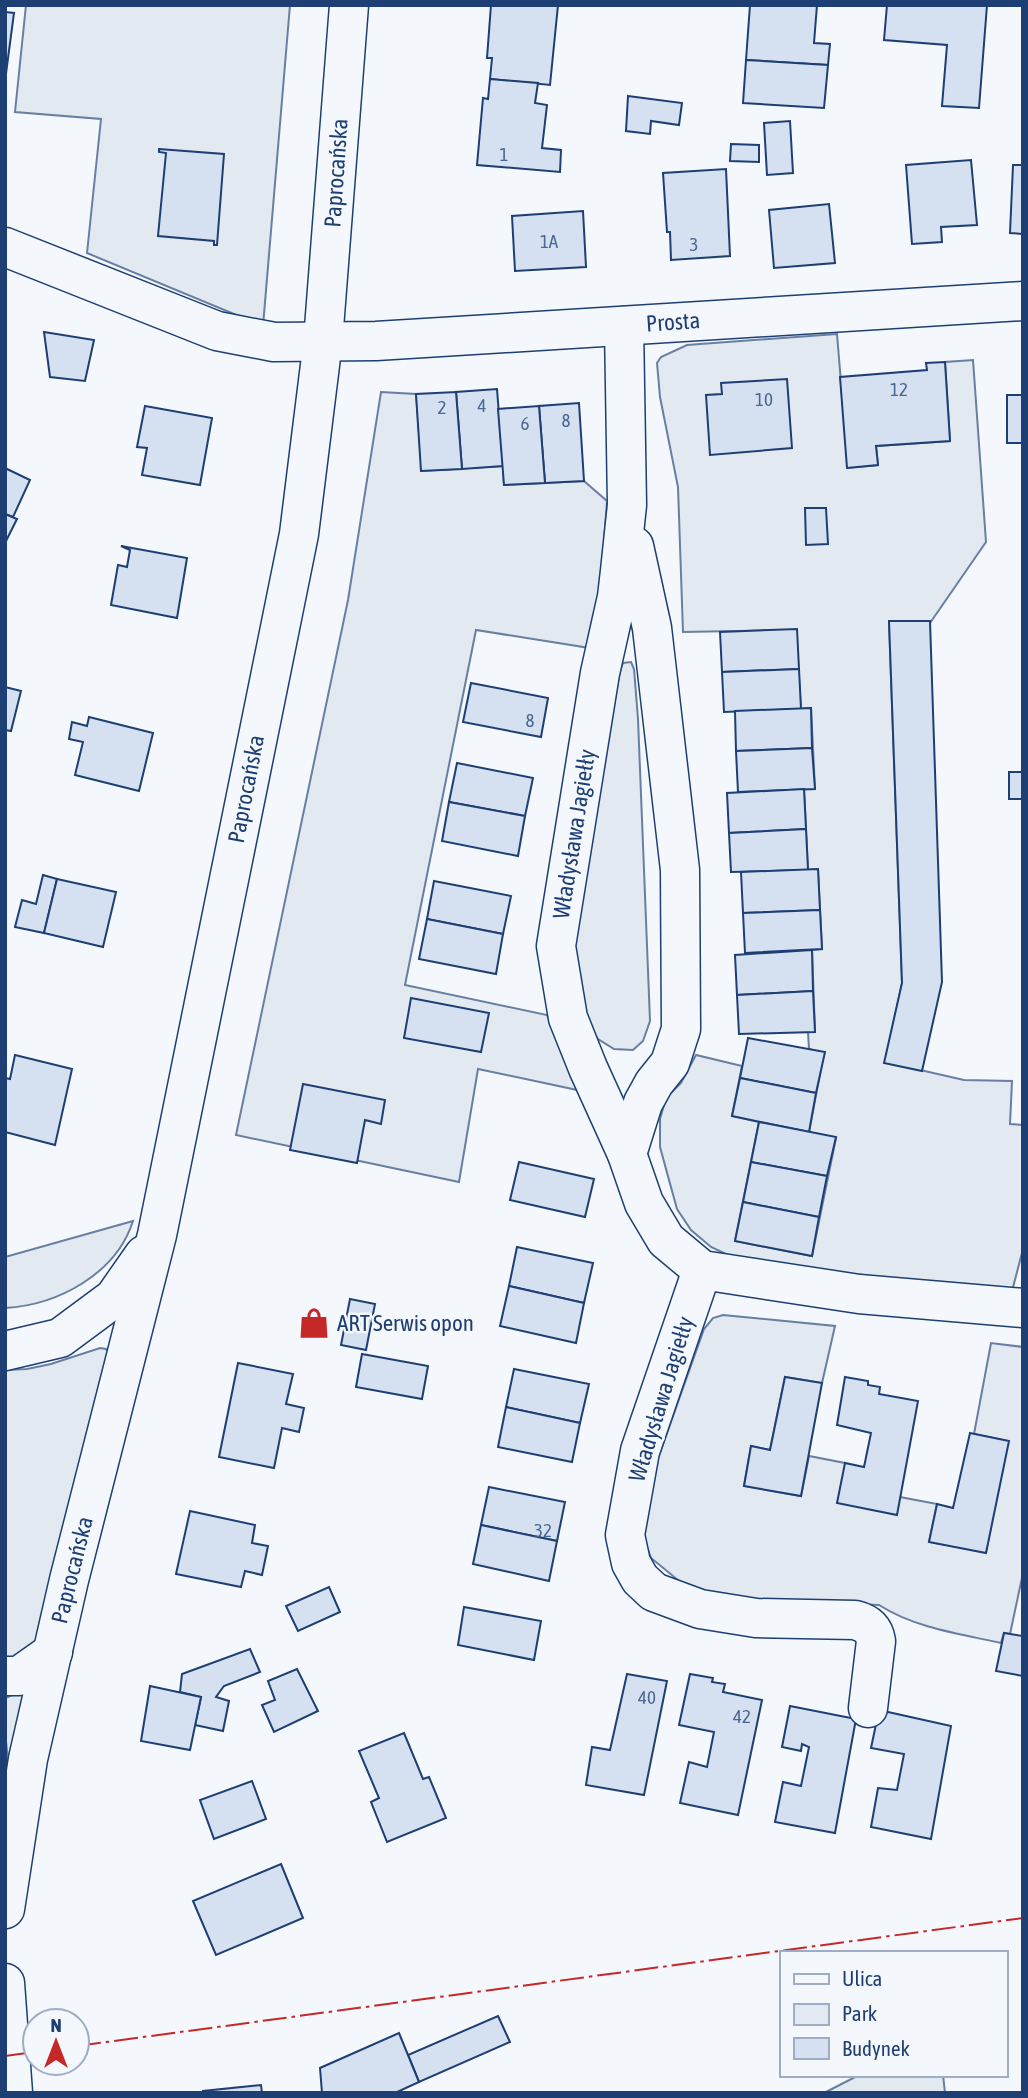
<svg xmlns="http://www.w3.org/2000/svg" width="1028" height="2098" viewBox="0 0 1028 2098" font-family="'Asap Condensed',sans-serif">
  <rect width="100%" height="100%" fill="#f4f7fb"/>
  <g fill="#e3e9f0" stroke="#687fa3" stroke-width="2">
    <polygon points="26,5 290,5 263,326 87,253 101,119 15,112"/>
    <polygon points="837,334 848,468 878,465 876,446 950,441 945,362 973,360 986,542 930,623 889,622 902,983 885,1062 964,1080 1012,1081 1010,1124 1023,1125 1023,1249 1011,1295 901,1284 728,1255 711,1247 691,1230 677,1209 660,1147 660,1119 666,1098 681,1083 696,1055 742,1066 732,1116 759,1122 735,1241 812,1256 836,1138 809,1132 824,1053 809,1049 808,1032 815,1031 812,950 822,949 818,869 808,870 804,789 815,789 811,708 801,709 796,630 683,632 678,487 660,397 657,363 661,357 687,345"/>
    <polygon points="381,392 416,394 422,471 503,466 504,485 584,481 607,501 596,649 476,630 405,985 547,1015 582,1091 478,1069 459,1182 236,1135 348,600"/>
    <polygon points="631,662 634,669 638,719 650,1021 643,1041 633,1050 614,1049 598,1039 583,1018 571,949 620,671 623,663"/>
    <path d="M 133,1221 C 116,1274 58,1305 5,1308 L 5,1257 Z"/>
    <path d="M 723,1315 L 835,1326 L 822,1383 L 785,1377 L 770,1450 L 751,1446 L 744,1486 L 801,1496 L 809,1456 L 845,1463 L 900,1497 L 937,1504 L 929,1542 L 986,1552 L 1008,1441 L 974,1434 L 991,1343 L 1023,1347 L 1023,1573 L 1010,1634 L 1004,1633 L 1001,1643 C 960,1634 915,1628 879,1605 L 715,1598 L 684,1585 L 651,1558 L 642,1533 L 645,1495 L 704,1329 L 713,1318 Z"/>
    <polygon points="100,1348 106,1349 108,1352 44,1635 5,1663 5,1370 27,1369 51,1364"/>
    <polygon points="20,1692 34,1695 12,1797 5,1732 5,1698"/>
    <polygon points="859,2075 943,2075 945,2093 824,2093"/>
  </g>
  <g fill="#d5e0f0" stroke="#1d3f73" stroke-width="2">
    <polygon points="491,5 558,5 550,85 490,79 492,58 487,58"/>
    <polygon points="750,5 817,5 814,43 830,44 828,65 746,60"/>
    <polygon points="887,5 987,5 979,108 942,106 947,45 884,40"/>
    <polygon points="5,12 14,13 5,81"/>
    <polygon points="746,60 828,65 824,108 743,103"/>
    <polygon points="490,79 538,83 535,103 547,105 542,148 561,150 560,172 477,165 483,98 488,99"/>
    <polygon points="628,96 682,103 679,125 651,121 650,134 626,131"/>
    <polygon points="790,121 793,173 767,175 764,123"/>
    <polygon points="731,144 759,145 759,162 730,161"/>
    <polygon points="159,149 224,154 217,245 214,245 214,241 158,236 166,153 159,152"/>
    <polygon points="971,160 977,225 941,227 942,242 912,244 906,165"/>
    <polygon points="1013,165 1023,165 1023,234 1010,233"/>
    <polygon points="726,169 730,256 671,260 670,232 667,232 663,173"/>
    <polygon points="829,204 835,263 774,268 769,210"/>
    <polygon points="583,211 586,267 515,271 512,216"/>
    <polygon points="44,332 94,340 85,381 50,377"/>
    <polygon points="945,362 950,441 876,446 878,465 847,468 840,377 927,370 926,363"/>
    <polygon points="787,379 792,448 710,455 706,395 722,394 721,383"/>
    <polygon points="497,389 503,466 462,469 456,392"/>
    <polygon points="456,392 462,469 421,471 416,394"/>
    <rect x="1007" y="395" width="16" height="48"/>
    <polygon points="579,403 584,481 545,483 539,406"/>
    <polygon points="145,406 212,418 200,485 142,475 147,448 137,447"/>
    <polygon points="539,406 545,483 504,485 498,409"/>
    <polygon points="5,468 30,480 13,517 5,514"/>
    <polygon points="805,508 826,508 828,544 806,545"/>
    <polygon points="5,514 17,519 5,543"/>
    <polygon points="121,546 187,558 177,618 111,605 118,565 127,567 130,550"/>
    <polygon points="889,621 930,621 942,982 922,1071 884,1063 902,983"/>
    <polygon points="797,629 799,669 722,672 720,632"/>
    <polygon points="799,669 801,709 724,712 722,672"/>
    <polygon points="471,683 548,698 541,737 463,722"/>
    <polygon points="5,687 21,691 11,731 5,730"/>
    <polygon points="811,708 812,748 736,751 735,711"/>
    <polygon points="89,717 153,733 139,791 75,775 83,742 69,739 72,722 87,726"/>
    <polygon points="812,748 815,789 738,792 736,751"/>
    <polygon points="457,763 533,778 525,816 449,802"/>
    <rect x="1009" y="772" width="14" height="27"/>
    <polygon points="804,789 806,829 729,833 727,793"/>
    <polygon points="449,802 525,816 518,856 442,841"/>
    <polygon points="806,829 808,870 731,872 729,833"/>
    <polygon points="818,869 820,910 743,913 741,872"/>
    <polygon points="43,875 57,879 44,933 15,927 22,900 36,904"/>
    <polygon points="57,879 116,892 103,947 44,933"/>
    <polygon points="434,881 511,896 503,934 427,919"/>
    <polygon points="820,910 822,949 745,953 743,913"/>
    <polygon points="427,919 503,934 496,974 419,959"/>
    <polygon points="812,950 813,991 737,995 735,955"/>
    <polygon points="813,991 815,1032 739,1034 737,995"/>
    <polygon points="411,998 489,1013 481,1052 404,1038"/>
    <polygon points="748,1038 825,1052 816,1093 740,1078"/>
    <polygon points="15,1055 72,1069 55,1145 5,1132 5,1078 10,1079"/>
    <polygon points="740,1078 816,1093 809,1132 732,1116"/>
    <polygon points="303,1084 385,1100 381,1124 365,1120 357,1163 290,1150"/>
    <polygon points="759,1122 836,1137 827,1176 751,1162"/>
    <polygon points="519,1162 594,1179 585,1217 510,1200"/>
    <polygon points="751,1162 827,1176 819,1217 743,1202"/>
    <polygon points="743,1202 819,1217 812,1256 735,1241"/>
    <polygon points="517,1247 593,1263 584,1303 509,1286"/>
    <polygon points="509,1286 584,1303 576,1343 500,1326"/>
    <polygon points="350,1299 375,1304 366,1350 341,1345"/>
    <polygon points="362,1354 428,1366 422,1399 356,1387"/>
    <polygon points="238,1363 293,1374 286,1404 304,1408 299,1432 282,1428 274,1468 219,1457"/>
    <polygon points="514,1369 589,1384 580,1423 506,1407"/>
    <polygon points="785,1377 822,1383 801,1496 744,1486 751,1446 770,1450"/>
    <polygon points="845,1377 868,1381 868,1385 880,1387 879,1394 918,1401 897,1515 837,1503 845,1463 864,1467 871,1433 837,1425"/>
    <polygon points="506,1407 580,1423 572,1462 498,1447"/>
    <polygon points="970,1433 1009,1441 986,1553 929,1542 937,1504 953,1508"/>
    <polygon points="489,1487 565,1502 557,1541 481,1525"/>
    <polygon points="190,1511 255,1525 252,1543 268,1546 262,1575 245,1571 241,1587 176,1574"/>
    <polygon points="481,1525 557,1541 549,1581 473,1564"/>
    <polygon points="329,1587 340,1612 298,1631 286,1606"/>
    <polygon points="464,1607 541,1621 534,1660 458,1645"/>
    <polygon points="1004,1633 1023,1636 1023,1676 996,1671"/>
    <polygon points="250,1649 260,1672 224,1686 216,1697 229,1701 223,1731 195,1725 201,1697 180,1692 182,1674"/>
    <polygon points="297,1669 318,1711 274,1732 262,1705 275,1700 268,1681"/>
    <polygon points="627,1674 667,1681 644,1795 586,1785 592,1747 610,1750"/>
    <polygon points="690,1674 713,1678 712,1682 725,1684 723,1692 762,1700 738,1815 680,1803 689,1762 707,1767 714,1732 679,1725"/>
    <polygon points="150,1686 201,1697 190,1750 141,1741"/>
    <polygon points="790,1706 856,1719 835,1833 775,1822 783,1782 801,1786 809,1747 802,1744 801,1751 782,1747"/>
    <polygon points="879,1710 951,1726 931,1839 871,1827 878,1788 897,1790 904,1754 871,1748"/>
    <polygon points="404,1733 423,1779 429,1777 446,1818 387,1842 371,1802 379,1798 359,1751"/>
    <polygon points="252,1781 266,1819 214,1839 200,1800"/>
    <polygon points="281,1864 303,1918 216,1955 193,1901"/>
    <polygon points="498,2016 510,2042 419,2082 408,2055"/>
    <polygon points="399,2033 419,2082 395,2093 322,2093 320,2068"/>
    <polygon points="261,2085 262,2093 203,2093 203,2091"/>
  </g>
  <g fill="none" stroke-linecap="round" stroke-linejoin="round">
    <defs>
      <g id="street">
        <polyline points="5,247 217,331 274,342 376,341 1023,301"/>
        <polyline points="624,326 627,505 620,571 617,597 600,673 556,946 568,1018 588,1068 627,1154 644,1203 666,1240 702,1270 859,1294 1023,1308"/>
        <polyline points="627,1154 643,1103 654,1083 670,1063 681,1029 680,870 652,628 634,546"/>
        <path d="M 702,1270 L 640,1451 L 625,1535 L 631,1563 L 640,1579 L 654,1592 L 700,1609 L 756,1618 L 855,1620 C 867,1623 874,1629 876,1641 L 868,1708"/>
        <polyline points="5,1351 60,1338 114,1298 144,1255"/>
        <polyline points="5,1676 19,1676 53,1652"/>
        <polyline points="5,1909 28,1759 69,1580 157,1235 299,534 323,341 349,5"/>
      </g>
      <polyline id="secondary" points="5,1983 13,2093"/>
    </defs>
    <use href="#street" stroke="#1d3f73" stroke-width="41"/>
    <use href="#secondary" stroke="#1d3f73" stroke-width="41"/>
    <use href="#street" stroke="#f4f7fb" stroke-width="38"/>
    <use href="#secondary" stroke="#f4f7fb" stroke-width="38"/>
    <g stroke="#c62828" stroke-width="2" stroke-dasharray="24 5 3.5 5" stroke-linecap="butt">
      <polyline points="77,2046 1023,1918"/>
      <polyline points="5,2056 35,2052"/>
    </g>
  </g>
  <defs>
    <symbol id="shop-bare" viewBox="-9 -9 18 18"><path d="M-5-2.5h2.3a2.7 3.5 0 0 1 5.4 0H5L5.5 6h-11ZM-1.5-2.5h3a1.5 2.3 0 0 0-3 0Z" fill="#c62828" stroke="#f4f7fb" stroke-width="2.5" paint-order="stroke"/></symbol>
  </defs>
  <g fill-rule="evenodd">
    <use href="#shop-bare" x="292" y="1301" width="44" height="44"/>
  </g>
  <g text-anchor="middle" stroke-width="5" stroke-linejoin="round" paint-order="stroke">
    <g font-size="19" fill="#4b6792">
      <text x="504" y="161">1</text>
      <text x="549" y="248">1A</text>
      <text x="694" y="251">3</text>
      <text x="899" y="396">12</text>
      <text x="764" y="406">10</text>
      <text x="482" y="412">4</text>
      <text x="442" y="414">2</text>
      <text x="566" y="427">8</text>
      <text x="525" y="430">6</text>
      <text x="530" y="727">8</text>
      <text x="543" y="1537">32</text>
      <text x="647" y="1704">40</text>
      <text x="742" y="1723">42</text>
    </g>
    <g font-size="23" fill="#1d3f73" stroke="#f4f7fb">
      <text transform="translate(336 173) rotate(-86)" y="8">Paprocańska</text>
      <text transform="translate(673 322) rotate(-4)" y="8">Prosta</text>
      <text transform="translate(246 789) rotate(-79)" y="8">Paprocańska</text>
      <text transform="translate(574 834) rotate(-81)" y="8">Władysława Jagiełły</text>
      <text transform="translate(661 1399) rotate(-73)" y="8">Władysława Jagiełły</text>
      <text transform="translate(72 1570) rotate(-76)" y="8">Paprocańska</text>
    </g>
    <g font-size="23" fill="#1d3f73" stroke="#f4f7fb" text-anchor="start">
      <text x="337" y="1331">ART Serwis opon</text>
    </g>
  </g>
  <rect width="1028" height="2098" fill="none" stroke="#1d3f73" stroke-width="14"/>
  <rect x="780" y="1951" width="228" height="126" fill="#f4f7fb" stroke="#9eadc5" stroke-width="2"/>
  <rect x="794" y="1974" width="35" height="10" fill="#f4f7fb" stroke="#9eadc5" stroke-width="2"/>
  <text x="842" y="1986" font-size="21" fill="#1d3f73">Ulica</text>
  <rect x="794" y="2004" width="35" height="21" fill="#e3e9f0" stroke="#9eadc5" stroke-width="2"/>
  <text x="842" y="2021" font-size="21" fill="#1d3f73">Park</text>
  <rect x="794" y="2038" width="35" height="21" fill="#d5e0f0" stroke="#9eadc5" stroke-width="2"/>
  <text x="842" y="2056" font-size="21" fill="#1d3f73">Budynek</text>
  <g transform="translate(56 2042)"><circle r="33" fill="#f4f7fb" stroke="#9eadc5" stroke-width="2"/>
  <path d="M0-5L12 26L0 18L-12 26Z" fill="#c62828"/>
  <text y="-10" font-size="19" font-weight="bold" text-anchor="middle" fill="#1d3f73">N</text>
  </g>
</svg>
